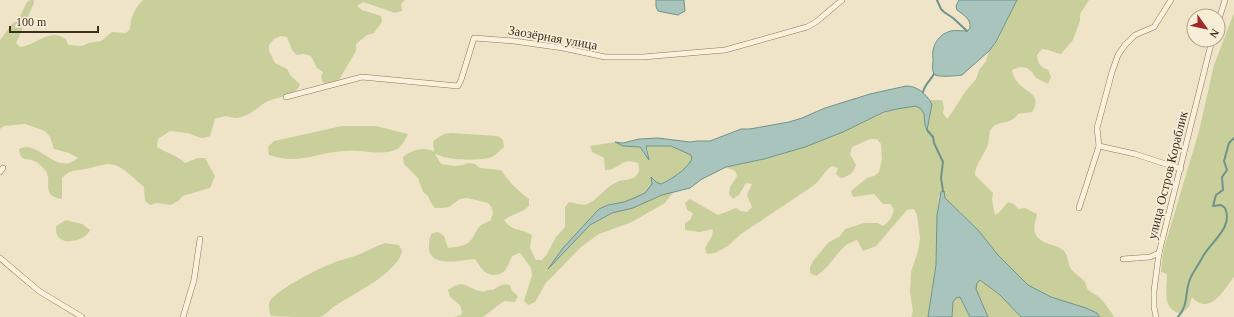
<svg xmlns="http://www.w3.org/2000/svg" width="1234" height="317" viewBox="0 0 1234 317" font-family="'Times New Roman',serif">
  <rect width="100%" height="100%" fill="#f0e4c8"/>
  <g fill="#c9cf9b">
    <path d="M 30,0 L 34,0 L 34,3 L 16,43 L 20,47 C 37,45 49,27 66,39 L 68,45 L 82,46 L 88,43 L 101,41 L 112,32 L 126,33 L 130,29 C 130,18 135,8 143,0 L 405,0 L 401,4 L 402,11 L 395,13 L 363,2 L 357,6 L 362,10 L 381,16 L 382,22 L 374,33 L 367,35 L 356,44 L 356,51 L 339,80 L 331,83 L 323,83 L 321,77 L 323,72 L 317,68 L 311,56 L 304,54 L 297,55 L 292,50 L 287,37 L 280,36 L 274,39 L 269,45 L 269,51 L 275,63 L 287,69 L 291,76 L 300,84 C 299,87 298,89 295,91 C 286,98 276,97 266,102 C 257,108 248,117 236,118 C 233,118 234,118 230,117 C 225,115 220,117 215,119 L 210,136 C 198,141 198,135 187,133 C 182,132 176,132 170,131 L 158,139 L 157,147 C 166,153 177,155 185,163 L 198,158 L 205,158 L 215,176 L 210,188 L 183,196 L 178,201 L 171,205 L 157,203 L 150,205 L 145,201 L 144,187 C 134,179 121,163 107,164 C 100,165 92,168 85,169 C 73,172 73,168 62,178 L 62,199 C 38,195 55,180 44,169 C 42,166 37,162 34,161 C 25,157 22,163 19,149 C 24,147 27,146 32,148 C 47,153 60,173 78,158 L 69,153 L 54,149 L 50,137 L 45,131 L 25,124 L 4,126 L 0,129 L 0,40 L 12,24 L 18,20 L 27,2 Z"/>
    <path d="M 1017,0 L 1089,0 L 1080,14 L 1080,21 L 1073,40 L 1061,54 C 1054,53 1049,49 1042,49 L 1037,55 C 1038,63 1040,67 1048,70 L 1051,77 L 1048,84 L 1036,78 L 1032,72 L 1027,68 L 1020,67 L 1012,70 C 1015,93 1046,90 1032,112 L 1018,114 C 1010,125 1003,120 994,126 C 988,130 990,137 988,144 C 985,155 975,163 975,175 L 993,193 L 992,200 L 995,215 C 1001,212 1003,207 1008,202 L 1014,204 L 1018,209 L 1025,208 L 1037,214 C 1036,221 1032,229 1036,235 C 1044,246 1054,243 1063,250 C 1069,255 1067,263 1071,269 C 1075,274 1081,277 1085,282 C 1086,284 1086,286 1087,288 C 1089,292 1096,294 1099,297 C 1105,303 1110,310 1114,317 L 1100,317 L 1097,313 L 1078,305 L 1071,304 L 1051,297 L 1028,285 L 998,255 L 978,230 L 945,198 L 944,191 L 939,196 L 937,215 L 936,265 L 928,317 L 911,317 L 913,312 L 910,292 L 911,272 L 918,251 L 920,238 L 917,215 L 914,209 L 907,210 L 876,246 L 863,251 L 857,240 C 853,242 848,243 845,246 C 834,256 831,266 816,276 L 810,273 L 810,267 L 813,261 L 828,243 L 840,236 L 845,229 L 864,223 L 878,223 L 883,226 C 890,221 892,217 894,209 L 890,204 L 883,204 L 874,194 L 853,197 L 851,191 L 867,178 L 874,176 L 879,172 L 882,159 L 881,144 L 877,139 L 870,139 L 852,147 L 850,154 L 856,165 C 853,173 850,176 841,178 L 836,174 L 838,168 L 832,166 C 824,171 821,180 813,186 L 741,234 L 728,246 L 715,253 L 707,254 L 705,248 L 712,236 L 713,229 L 700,232 L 685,230 L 685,223 L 690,220 L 693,213 L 687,210 L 685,203 L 690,199 L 718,215 L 736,208 L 741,211 L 747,212 L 752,207 L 747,195 L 752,184 L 746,183 L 739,195 L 733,199 L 729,194 L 730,187 L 737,176 L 735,171 L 726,167 C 739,164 752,162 765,159 C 799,150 833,137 865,122 C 877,116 903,102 916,106 C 927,109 923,123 927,130 L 932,104 L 930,100 L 942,100 L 944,107 L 943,113 L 947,119 L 951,114 L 965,92 L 976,79 L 979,70 L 986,61 L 989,51 L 997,42 Z"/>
    <path d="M 1234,13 L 1234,277 C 1224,290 1209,317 1192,297 L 1189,307 L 1181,314 C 1161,309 1167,290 1167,274 L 1161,272 L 1163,252 L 1199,131 L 1214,65 Z"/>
    <path d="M 342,126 L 376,126 L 408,134 C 404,142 401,149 392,151 C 377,155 362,150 348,151 C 319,151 299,166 269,155 L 268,147 L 274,141 Z"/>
    <path d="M 451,133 L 498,136 L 503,140 L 504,147 C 500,150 496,155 492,157 C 481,161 454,160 443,157 C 440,156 437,154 435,154 L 441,164 L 455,166 L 462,165 L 468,163 L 475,164 L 480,168 L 501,170 C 509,182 517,190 529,199 L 529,206 C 522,213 512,214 504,220 C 512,232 521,228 532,235 L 530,248 L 536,260 L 542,260 L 547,254 L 556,237 L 565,227 L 565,207 L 569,202 C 575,203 582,206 587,204 C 598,200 606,186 617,182 C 623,179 632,181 637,175 C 640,171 639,167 638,163 C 619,157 621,170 605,170 L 604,158 L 592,152 L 590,146 L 615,142 L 623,146 L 640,147 L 648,158 L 648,150 L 646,146 L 671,146 L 691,155 L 692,159 C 686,170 672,179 661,184 L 656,182 L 653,178 L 652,184 L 645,193 L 640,196 L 624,202 L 608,205 L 599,209 L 563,248 L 550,266 L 590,225 L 612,213 L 633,208 L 662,195 L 674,191 L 665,203 L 632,222 L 599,234 L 581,247 L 546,283 L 535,302 L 528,305 L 524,301 L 532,275 L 531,268 L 520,253 C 508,256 512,260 506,269 C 504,272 502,273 499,274 C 486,278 481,268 475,259 C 462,260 431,268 429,249 C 429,242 429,239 432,233 L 438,232 L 444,236 L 448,248 C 453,247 461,247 466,244 C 478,238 472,226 490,221 L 493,214 L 492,208 L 488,203 L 467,198 L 460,199 L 449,207 L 442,208 L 435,208 L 431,203 L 428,196 L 423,192 L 418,178 L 404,164 L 403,157 C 412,150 424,146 434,152 L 433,141 L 444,134 Z"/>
    <path d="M 66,220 L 82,224 L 90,230 C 84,243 56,247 56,230 C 56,228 55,226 58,225 C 60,223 64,221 66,220 Z"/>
    <path d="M 385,243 L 399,245 L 402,251 C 398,273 353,294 335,306 C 330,309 325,316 320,317 C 311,317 278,317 271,316 C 269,311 268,306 270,301 C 277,289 320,268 333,263 C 342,259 351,258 360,254 C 369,250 376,246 385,243 Z"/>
    <polygon points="980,280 1000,295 1021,317 988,317 976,289 977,283"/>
    <path d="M 461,284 C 470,286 473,290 480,291 C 485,293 488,289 493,290 C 499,286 503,283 510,285 L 512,291 L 518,296 L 515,302 L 504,301 L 483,317 L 454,317 L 461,315 L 462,312 L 460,305 L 450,297 L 448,290 L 454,286 Z"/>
    <polygon points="956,297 960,297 970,317 952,317 953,302"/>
  </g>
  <g fill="#a9c4bc" stroke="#6f938a">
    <polygon points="656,0 684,0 685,11 678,15 658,11 656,7"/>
    <path d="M 959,0 L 1017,0 L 996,42 L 989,51 L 962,75 C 958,76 938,77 935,75 C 931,71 933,64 933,59 C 931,47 938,34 951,31 C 956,30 962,31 967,31 L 970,28 C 971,19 965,16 957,10 L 956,6 Z"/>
    <path d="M 906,86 C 918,86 926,94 932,104 L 927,130 L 925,125 L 924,114 L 921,109 L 916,106 L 897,109 L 884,112 L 843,132 L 805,147 L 764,159 L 726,167 L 702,179 L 690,188 L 662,195 L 633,208 L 612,213 L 590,225 L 548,269 L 563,248 L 599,209 L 608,205 L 624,202 L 634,198 L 645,193 L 652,184 L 651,177 L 656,182 L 661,184 C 672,179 686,170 692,159 L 691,155 L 671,146 L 646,146 L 649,160 L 640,147 L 623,146 L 615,142 L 623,143 L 639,139 L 658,138 L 690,142 L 697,141 L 710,141 L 741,129 L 750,129 L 789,122 L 802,118 L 825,108 L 870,94 Z"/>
    <polygon points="944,191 945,198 978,230 998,255 1028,285 1051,297 1086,308 1097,313 1100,317 1021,317 1000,295 980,280 977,283 976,289 988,317 970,317 960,297 956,298 953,302 952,317 928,317 936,265 937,215 941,192"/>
  </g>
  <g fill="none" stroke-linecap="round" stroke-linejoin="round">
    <g stroke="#6f938a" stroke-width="2">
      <polyline points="937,0 941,9 944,12 953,18 967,31"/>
      <path d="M 923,92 C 925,84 930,81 934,74"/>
      <polyline points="927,130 933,137 934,143 943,162 941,178 943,191"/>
      <path d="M 1178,317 C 1188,306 1185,295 1189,282 C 1191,274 1198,266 1202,258 C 1210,242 1234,228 1225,208 L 1221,205 L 1213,206 L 1216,195 L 1223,190 L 1222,177 L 1227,170 L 1224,161 L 1229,143 L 1234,138"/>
    </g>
    <defs>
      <g id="minor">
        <polyline points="1218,22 1225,0"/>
        <polyline points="286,97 362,77 458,86 461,80 474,38 514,41 563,48 605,57 643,57 725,50 807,27 816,22 842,0"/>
        <polyline points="1099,146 1135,154 1181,169"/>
        <polyline points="0,172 3,168"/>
        <polyline points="1079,208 1099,146 1097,128 1112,72 1118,55 1125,45 1135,35 1154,27 1171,0"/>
        <polyline points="0,258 39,291 82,317"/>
        <polyline points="1123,259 1150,257 1159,253"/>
        <polyline points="183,317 194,280 200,239"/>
        <polyline points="1156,317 1154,307 1154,291 1159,253 1212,40"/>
      </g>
    </defs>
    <use href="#minor" stroke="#8d765c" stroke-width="6"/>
    <use href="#minor" stroke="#faf1dc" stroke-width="5"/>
  </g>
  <g text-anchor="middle" stroke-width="3.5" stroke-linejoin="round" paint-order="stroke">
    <g font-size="13" fill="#3d2e20" stroke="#f7eed8">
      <text transform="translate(553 37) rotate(10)" y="5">Заозёрная улица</text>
      <text transform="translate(1167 175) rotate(-76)" y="5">улица Остров Кораблик</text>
    </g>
  </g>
  <g transform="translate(1206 28) rotate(123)"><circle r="19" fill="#f7eed8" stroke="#ada18e"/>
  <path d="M0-3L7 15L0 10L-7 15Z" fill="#9e2a2b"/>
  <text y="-6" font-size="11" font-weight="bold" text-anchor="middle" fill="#3d2e20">N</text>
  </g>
  <path d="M10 26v6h88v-6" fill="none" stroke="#3d2e20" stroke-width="2"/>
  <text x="16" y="26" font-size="12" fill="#3d2e20" stroke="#f7eed8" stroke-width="3" paint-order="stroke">100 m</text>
</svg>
